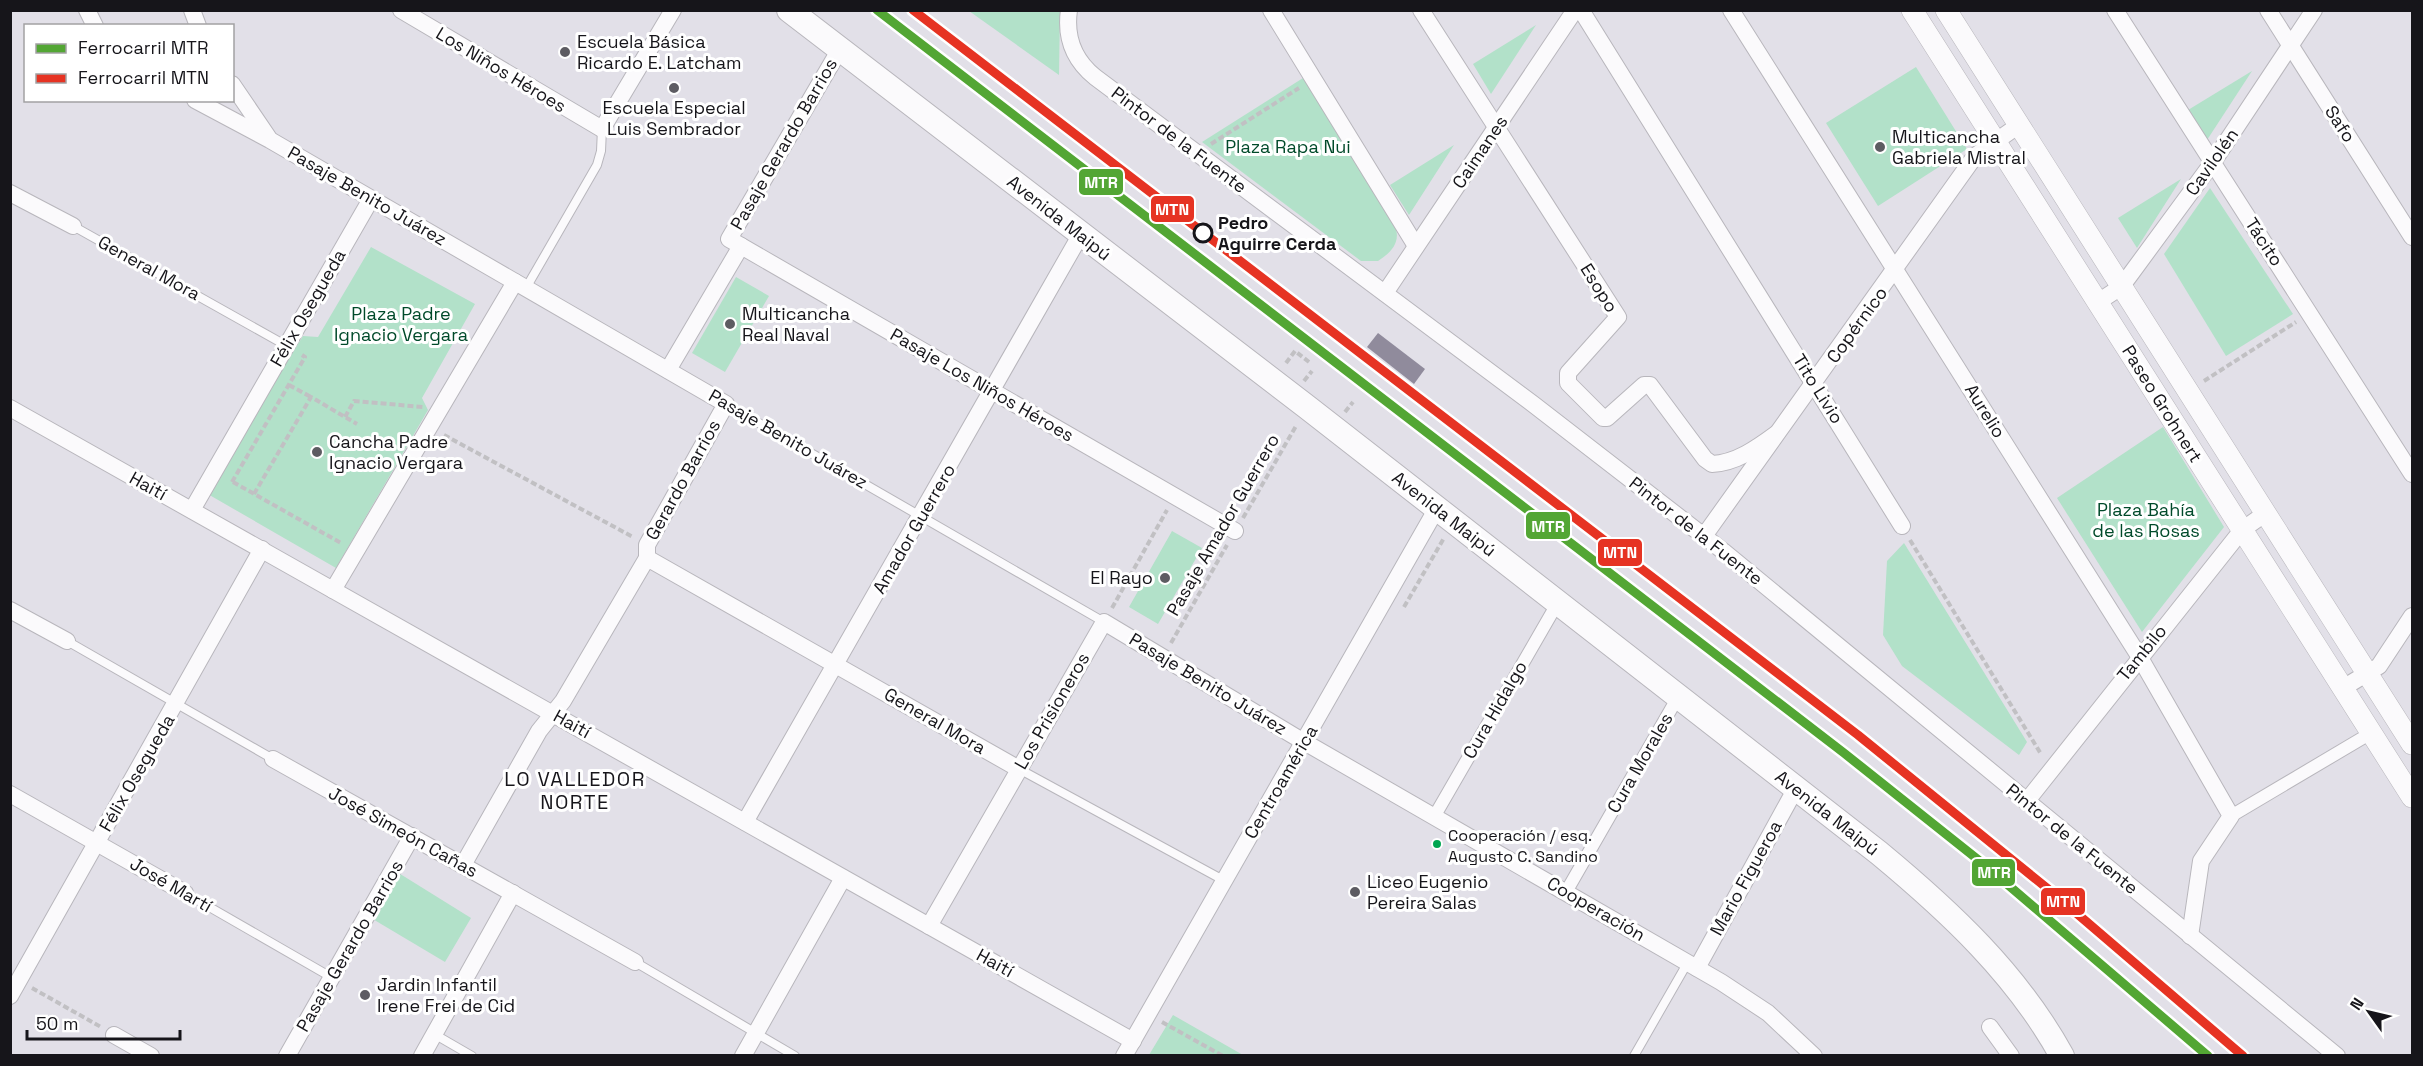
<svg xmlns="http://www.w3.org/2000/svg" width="2423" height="1066" viewBox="0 0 2423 1066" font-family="'Space Grotesk',sans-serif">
  <rect width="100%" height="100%" fill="#e2e0e8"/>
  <g fill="#b2e1c9">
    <polygon points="969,11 1060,11 1059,75"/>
    <polygon points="1536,25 1491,94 1473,64"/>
    <polygon points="1916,67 1967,149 1878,206 1826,123"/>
    <polygon points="2252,71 2207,140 2188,110"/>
    <path d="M 1303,78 L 1395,226 C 1401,242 1392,252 1378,261 L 1361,261 L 1202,142 Z"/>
    <polygon points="1454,145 1409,215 1390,185"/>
    <polygon points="2181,179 2137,248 2118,218"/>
    <polygon points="2210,188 2293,314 2226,356 2164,254"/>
    <polygon points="371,247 475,304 422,398 428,410 336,568 206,493 285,359 291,355 303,336 318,337"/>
    <polygon points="736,277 769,296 725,372 692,353"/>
    <polygon points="2163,427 2224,527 2142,632 2057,498"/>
    <polygon points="1172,531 1202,548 1158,624 1129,607"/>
    <polygon points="1904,543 2027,742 2019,755 1902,666 1883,635 1887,561"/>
    <polygon points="397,872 471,918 445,962 371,918"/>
    <polygon points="1173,1015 1243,1055 1149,1055"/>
  </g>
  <polygon fill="#908b9c" points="1378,333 1425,369 1414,384 1367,347"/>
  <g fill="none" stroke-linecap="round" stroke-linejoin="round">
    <defs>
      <g id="service">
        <polyline points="73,226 287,346"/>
        <polyline points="526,288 597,165 601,151 602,129"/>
        <polyline points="726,404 1104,622"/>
        <polyline points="67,641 273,759"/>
        <polyline points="1019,769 1225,881"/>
        <polyline points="185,893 331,977"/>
        <polyline points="635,962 795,1056"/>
        <polyline points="434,1034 472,1056"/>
        <polyline points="1634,1056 1688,962"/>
      </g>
      <g id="pedestrian">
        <polyline points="2231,816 2371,733"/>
        <polyline points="1434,817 1557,604"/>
        <polyline points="1566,892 1678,697"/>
      </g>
      <g id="minor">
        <polyline points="87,10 95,26"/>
        <polyline points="192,10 198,26"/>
        <polyline points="401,10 602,129 673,10"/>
        <path d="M 1069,10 C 1065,38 1074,60 1095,77 L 1533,404 L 1723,551 L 2337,1056"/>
        <polyline points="1271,10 1416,246"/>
        <path d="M 1421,10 L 1618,317 L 1568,373 L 1568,383 L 1603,418 L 1607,418 L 1644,385 L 1650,385 L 1705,459 L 1712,464 C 1736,463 1757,448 1776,434"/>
        <polyline points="1581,10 1902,526"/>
        <polyline points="1731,10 2139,656 2231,816 2201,861 2190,936"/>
        <polyline points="2115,10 2412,474"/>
        <polyline points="2268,10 2412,237"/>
        <polyline points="840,49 729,239 1235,531"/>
        <polyline points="232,84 268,137"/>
        <polyline points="195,100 270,140 726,404 647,545 647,558"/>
        <polyline points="10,193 73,226"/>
        <polyline points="1385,293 1575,10"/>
        <polyline points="2098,302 2121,287 2130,275 2213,162 2314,10"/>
        <polyline points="668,370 741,246"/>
        <polyline points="10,408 1133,1041"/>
        <polyline points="192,510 371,199"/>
        <polyline points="1704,536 1975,156 2019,125"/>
        <polyline points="647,558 1019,769"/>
        <polyline points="333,590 515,282"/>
        <polyline points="10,610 67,641"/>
        <polyline points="2343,688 2379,666 2412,616"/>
        <polyline points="273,759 635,962"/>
        <polyline points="10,794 185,893"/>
        <polyline points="2026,802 2242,530 2266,513"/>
        <polyline points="745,822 1081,234"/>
        <polyline points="463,865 539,731 563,701 647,558"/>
        <polyline points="929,926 1104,622 1294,736 1721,982 1768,1013 1814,1056"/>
        <polyline points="1697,968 1796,788"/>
        <polyline points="10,996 262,549"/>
        <polyline points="1990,1027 2011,1056"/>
        <polyline points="114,1035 151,1056"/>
        <polyline points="287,1056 412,836"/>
        <polyline points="422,1056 513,893"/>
        <polyline points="743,1056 843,878"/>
        <polyline points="1124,1056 1437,508"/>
      </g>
      <g id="tertiary">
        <polyline points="1912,10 2412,797"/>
        <polyline points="1946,10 2412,744"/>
      </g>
      <path id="secondary" d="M 789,10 L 1307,407 L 1879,853 C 1949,911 2017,974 2062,1056"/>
    </defs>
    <use href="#service" stroke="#b8b6bc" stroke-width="10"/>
    <use href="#pedestrian" stroke="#b8b6bc" stroke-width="14"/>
    <use href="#minor" stroke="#b8b6bc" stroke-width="18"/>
    <use href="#tertiary" stroke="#b8b6bc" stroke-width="22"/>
    <use href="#secondary" stroke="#b8b6bc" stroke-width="26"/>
    <g stroke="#c1c0c3" stroke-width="4" stroke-dasharray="6 3" stroke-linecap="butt">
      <polyline points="1211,144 1299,88"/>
      <polyline points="1286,363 1295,351 1309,362"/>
      <polyline points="1304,381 1312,371"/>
      <polyline points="2204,381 2296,322"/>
      <polyline points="289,385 311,397"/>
      <polyline points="1345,412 1353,402"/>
      <polyline points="345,417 354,401 423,407"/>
      <polyline points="444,435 633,537"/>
      <polyline points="232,482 305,357 302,355"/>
      <polyline points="233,482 341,543"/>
      <polyline points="254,494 311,397 357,424"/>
      <polyline points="1243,518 1296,426"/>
      <polyline points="1910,540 2041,754"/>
      <polyline points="1404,607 1444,538"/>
      <polyline points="1112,608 1167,510"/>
      <polyline points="1171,643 1227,545"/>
      <polyline points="32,988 101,1027"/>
      <polyline points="1162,1022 1223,1056"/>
    </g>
    <use href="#service" stroke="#fbfafc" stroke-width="8"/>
    <use href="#pedestrian" stroke="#fbfafc" stroke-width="12"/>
    <use href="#minor" stroke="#fbfafc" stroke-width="16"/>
    <use href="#tertiary" stroke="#fbfafc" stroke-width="21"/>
    <use href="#secondary" stroke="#fbfafc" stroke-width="24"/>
    <defs>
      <polyline id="rail-1" points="877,10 1844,753 1986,866 2208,1056"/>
      <polyline id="rail-2" points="913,10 1858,735 2053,893 2243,1056"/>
    </defs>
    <use href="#rail-1" stroke="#fff" stroke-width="14"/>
    <use href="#rail-2" stroke="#fff" stroke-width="14"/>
    <use href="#rail-1" stroke="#53a634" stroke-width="9"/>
    <use href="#rail-2" stroke="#e63323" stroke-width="9"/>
  </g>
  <g fill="#5d5c62" stroke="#fff" stroke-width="2">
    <circle cx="565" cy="52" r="6"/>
    <circle cx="674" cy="88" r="6"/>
    <circle cx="1880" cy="147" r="6"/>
    <circle cx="730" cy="324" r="6"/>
    <circle cx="317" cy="452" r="6"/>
    <circle cx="1165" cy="578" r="6"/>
    <circle cx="1355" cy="892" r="6"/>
    <circle cx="365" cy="995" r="6"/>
  </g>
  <circle fill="#fff" stroke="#16151a" stroke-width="3" cx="1203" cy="233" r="9"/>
  <circle fill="#00a651" stroke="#fff" stroke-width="2" cx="1437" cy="844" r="5"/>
  <g text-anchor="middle" stroke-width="6" stroke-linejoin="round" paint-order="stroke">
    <g font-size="16" fill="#16151a" stroke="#fff" text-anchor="start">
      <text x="1448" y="841">Cooperación / esq.<tspan x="1448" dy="21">Augusto C. Sandino</tspan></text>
    </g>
    <g font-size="18" fill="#16151a" stroke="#fff" text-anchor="start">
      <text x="577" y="48">Escuela Básica<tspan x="577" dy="21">Ricardo E. Latcham</tspan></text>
      <text x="674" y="114" text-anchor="middle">Escuela Especial<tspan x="674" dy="21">Luis Sembrador</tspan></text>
      <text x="1892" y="143">Multicancha<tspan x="1892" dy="21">Gabriela Mistral</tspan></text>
      <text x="742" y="320">Multicancha<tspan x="742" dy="21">Real Naval</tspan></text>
      <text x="329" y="448">Cancha Padre<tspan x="329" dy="21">Ignacio Vergara</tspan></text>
      <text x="1153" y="584" text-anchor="end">El Rayo</text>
      <text x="1367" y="888">Liceo Eugenio<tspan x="1367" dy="21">Pereira Salas</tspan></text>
      <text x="377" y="991">Jardin Infantil<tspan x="377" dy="21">Irene Frei de Cid</tspan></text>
    </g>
    <g font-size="18" fill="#16151a" stroke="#fff">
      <text transform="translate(501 70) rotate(31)" y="6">Los Niños Héroes</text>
      <text transform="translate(2340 124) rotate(57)" y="6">Safo</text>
      <text transform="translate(1179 140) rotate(37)" y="6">Pintor de la Fuente</text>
      <text transform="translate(784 144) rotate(-60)" y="6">Pasaje Gerardo Barrios</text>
      <text transform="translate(1480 152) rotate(-56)" y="6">Caimanes</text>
      <text transform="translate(2212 162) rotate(-55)" y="6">Cavilolén</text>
      <text transform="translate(367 196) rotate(30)" y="6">Pasaje Benito Juárez</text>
      <text transform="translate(1059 218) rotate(38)" y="6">Avenida Maipú</text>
      <text transform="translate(2264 242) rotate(57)" y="6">Tácito</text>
      <text transform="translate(149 268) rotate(29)" y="6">General Mora</text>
      <text transform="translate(1599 288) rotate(58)" y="6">Esopo</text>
      <text transform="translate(308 308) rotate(-60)" y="6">Félix Osegueda</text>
      <text transform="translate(1857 325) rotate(-54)" y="6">Copérnico</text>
      <text transform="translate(982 385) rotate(30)" y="6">Pasaje Los Niños Héroes</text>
      <text transform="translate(1818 389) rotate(58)" y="6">Tito Livio</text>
      <text transform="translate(2162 404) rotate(58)" y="6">Paseo Grohnert</text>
      <text transform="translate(1985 411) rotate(58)" y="6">Aurelio</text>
      <text transform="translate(788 439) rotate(30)" y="6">Pasaje Benito Juárez</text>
      <text transform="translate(683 480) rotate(-61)" y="6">Gerardo Barrios</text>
      <text transform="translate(148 486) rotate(29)" y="6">Haití</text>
      <text transform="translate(1444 514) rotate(38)" y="6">Avenida Maipú</text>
      <text transform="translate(1223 525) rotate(-60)" y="6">Pasaje Amador Guerrero</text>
      <text transform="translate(914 529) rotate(-60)" y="6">Amador Guerrero</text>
      <text transform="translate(1696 531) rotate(38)" y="6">Pintor de la Fuente</text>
      <text transform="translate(2142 653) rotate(-51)" y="6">Tambilo</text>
      <text transform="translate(1208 684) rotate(31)" y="6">Pasaje Benito Juárez</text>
      <text transform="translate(1495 710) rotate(-60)" y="6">Cura Hidalgo</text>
      <text transform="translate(1052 711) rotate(-60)" y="6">Los Prisioneros</text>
      <text transform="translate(935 721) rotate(30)" y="6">General Mora</text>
      <text transform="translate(572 724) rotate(29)" y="6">Haití</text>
      <text transform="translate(1640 763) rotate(-60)" y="6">Cura Morales</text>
      <text transform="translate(137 773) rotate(-60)" y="6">Félix Osegueda</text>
      <text transform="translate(1281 782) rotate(-60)" y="6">Centroamérica</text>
      <text transform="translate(1827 813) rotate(38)" y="6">Avenida Maipú</text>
      <text transform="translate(403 832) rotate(29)" y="6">José Simeón Cañas</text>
      <text transform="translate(2072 839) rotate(39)" y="6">Pintor de la Fuente</text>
      <text transform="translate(1746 878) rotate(-61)" y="6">Mario Figueroa</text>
      <text transform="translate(171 885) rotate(30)" y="6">José Martí</text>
      <text transform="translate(1596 909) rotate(30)" y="6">Cooperación</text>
      <text transform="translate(350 946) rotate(-60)" y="6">Pasaje Gerardo Barrios</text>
      <text transform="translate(995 963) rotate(29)" y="6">Haití</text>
    </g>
    <g font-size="18" fill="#004a2a" stroke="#fff">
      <text x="1288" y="153">Plaza Rapa Nui</text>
      <text x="401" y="320">Plaza Padre<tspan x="401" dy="21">Ignacio Vergara</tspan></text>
      <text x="2146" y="516">Plaza Bahía<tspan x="2146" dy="21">de las Rosas</tspan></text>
    </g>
    <g font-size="18" font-weight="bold" fill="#16151a" stroke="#fff" text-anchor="start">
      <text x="1218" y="229">Pedro<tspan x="1218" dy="21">Aguirre Cerda</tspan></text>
    </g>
    <g font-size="20" letter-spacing="1.5" fill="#16151a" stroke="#fff">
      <text x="575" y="786">LO VALLEDOR<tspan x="575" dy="23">NORTE</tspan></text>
    </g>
  </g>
  <g stroke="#fff" stroke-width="2">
    <rect x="1078" y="168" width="46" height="28" rx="6" fill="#53a634"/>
    <rect x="1150" y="195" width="45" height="28" rx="6" fill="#e63323"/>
    <rect x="1525" y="511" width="46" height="29" rx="6" fill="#53a634"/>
    <rect x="1597" y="538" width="46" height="29" rx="6" fill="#e63323"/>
    <rect x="1971" y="858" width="45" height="29" rx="6" fill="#53a634"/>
    <rect x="2040" y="887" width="46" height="29" rx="6" fill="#e63323"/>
  </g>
  <g font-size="16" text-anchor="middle" font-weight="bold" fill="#fff">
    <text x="1101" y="188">MTR</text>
    <text x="1172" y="215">MTN</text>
    <text x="1548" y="532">MTR</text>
    <text x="1620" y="558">MTN</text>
    <text x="1994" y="878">MTR</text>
    <text x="2063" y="907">MTN</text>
  </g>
  <rect width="2423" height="1066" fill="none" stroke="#16151a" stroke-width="24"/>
  <rect x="24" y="24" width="210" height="78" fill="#ffffff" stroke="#a2a1a3" stroke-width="1.5"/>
  <rect x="36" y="44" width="30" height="9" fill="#53a634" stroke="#a2a1a3" stroke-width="1.5"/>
  <text x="78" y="54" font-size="18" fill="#16151a">Ferrocarril MTR</text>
  <rect x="36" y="74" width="30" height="9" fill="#e63323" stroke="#a2a1a3" stroke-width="1.5"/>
  <text x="78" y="84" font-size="18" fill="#16151a">Ferrocarril MTN</text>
  <g transform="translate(2369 1012) rotate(304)" stroke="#ffffff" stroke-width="4.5" paint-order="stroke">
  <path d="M0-4.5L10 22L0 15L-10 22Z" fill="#16151a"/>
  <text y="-9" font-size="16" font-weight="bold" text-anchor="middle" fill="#16151a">N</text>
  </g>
  <path d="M27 1030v9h153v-9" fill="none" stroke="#16151a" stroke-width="3"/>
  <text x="36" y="1030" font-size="18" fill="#16151a" stroke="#ffffff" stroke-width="4.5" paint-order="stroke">50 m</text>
</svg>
